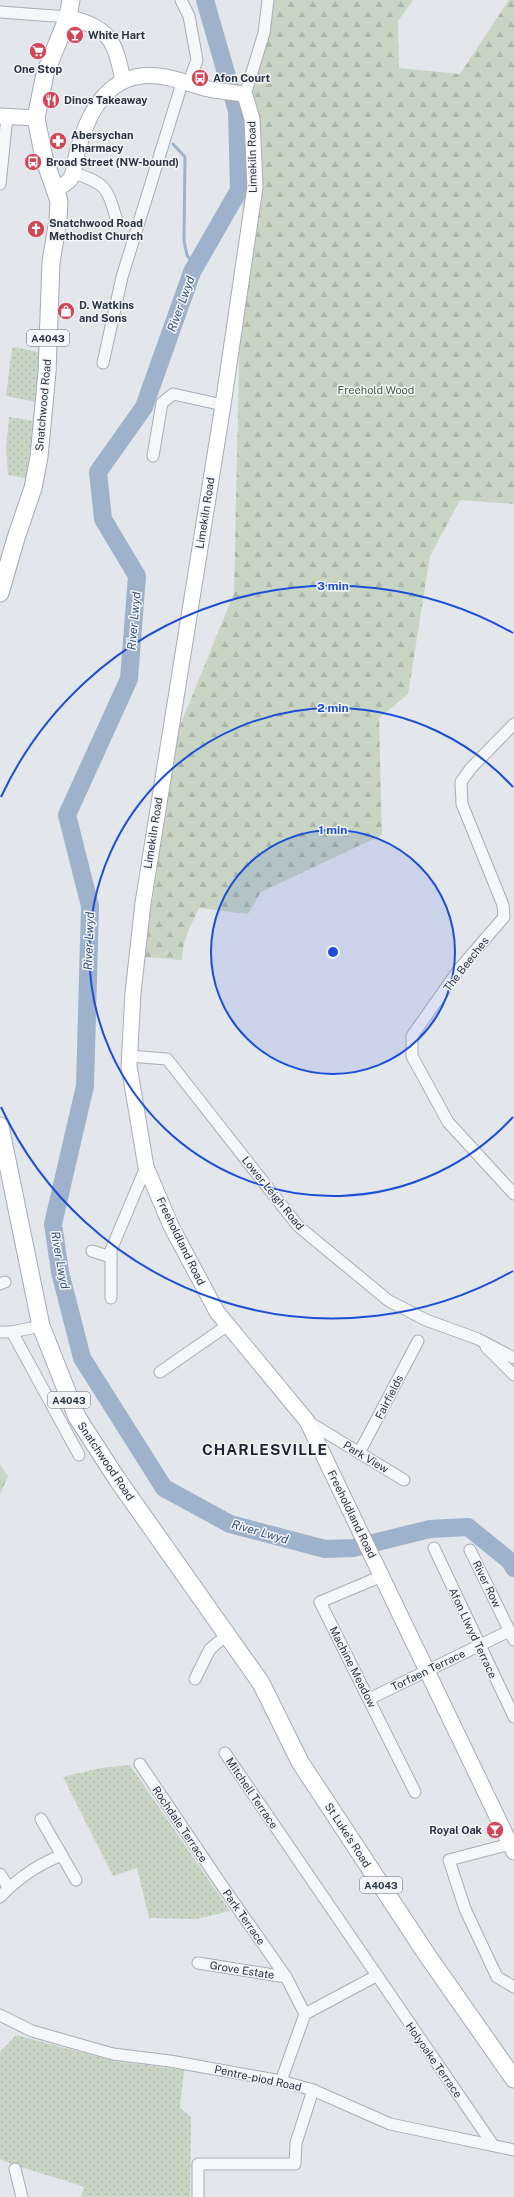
<svg xmlns="http://www.w3.org/2000/svg" width="514" height="2197" viewBox="0 0 514 2197" font-family="'Public Sans',sans-serif">
  <defs>
    <pattern id="grass-dots" width="8" height="8" patternUnits="userSpaceOnUse"><rect width="8" height="8" fill="#c8d5c4"/><path d="M2 2h.1M6 6h.1" fill="none" stroke="#acb7aa" stroke-width="1.8" stroke-linecap="round"/></pattern>
    <pattern id="forest-firs" width="22" height="20" patternUnits="userSpaceOnUse"><rect width="22" height="20" fill="#c8d5c4"/><path d="M5 1l3.5 6h-7zM16 11l3.5 6h-7z" fill="#acb7aa"/></pattern>
  </defs>
  <rect width="100%" height="100%" fill="#e3e6eb"/>
  <g fill="url(#grass-dots)">
    <polygon points="16,347 41,353 36,402 6,396 12,348"/>
    <polygon points="9,417 35,421 26,478 8,475 6,449"/>
    <polygon points="130,1765 230,1911 196,1919 149,1918 137,1868 113,1876 63,1777 100,1768"/>
    <path d="M 16,2035 L 114,2061 L 184,2070 L 180,2108 L 191,2117 L 190,2197 L 81,2197 L 84,2187 C 56,2176 27,2171 0,2159 L 0,2052 Z"/>
  </g>
  <g fill="url(#forest-firs)">
    <path d="M 268,0 L 413,0 L 398,21 L 399,68 L 460,74 L 509,0 L 514,0 L 514,504 L 460,500 L 430,556 L 408,694 L 379,718 L 382,835 L 261,892 L 248,914 L 199,908 C 191,925 182,941 182,960 L 144,957 L 175,738 L 234,593 L 245,95 Z"/>
    <polygon points="0,1465 8,1476 0,1494"/>
  </g>
  <g fill="none" stroke-linecap="round" stroke-linejoin="round">
    <polyline stroke="#9eb2cb" stroke-width="3" points="173,144 185,157 184,241 187,255 195,267"/>
    <polyline stroke="#9eb2cb" stroke-width="18" points="205,0 237,111 239,190 192,272 144,407 98,472 103,519 137,576 129,679 67,815 90,906 85,1086 53,1224 60,1272 82,1358 164,1488 230,1524 325,1549 353,1548 430,1529 468,1527 510,1561 514,1568"/>
    <defs>
      <g id="street">
        <polyline points="181,0 189,16 197,60 189,82"/>
        <polyline points="0,12 68,17"/>
        <polyline points="245,95 264,33 268,0"/>
        <path d="M 75,173 C 108,185 107,188 117,221"/>
        <polyline points="0,184 7,117"/>
        <polyline points="103,363 122,277 183,80"/>
        <polyline points="153,456 162,403 173,394 223,405"/>
        <polyline points="514,724 471,768 461,782 462,804 503,905 504,917 460,968 412,1036 412,1056 448,1122 514,1194"/>
        <polyline points="129,1056 167,1059 298,1226 389,1301 426,1320 478,1339 514,1358"/>
        <polyline points="92,1251 111,1257"/>
        <polyline points="0,1284 5,1282"/>
        <polyline points="111,1298 111,1250 146,1167"/>
        <polyline points="41,1326 12,1332 79,1455"/>
        <polyline points="0,1332 12,1332"/>
        <polyline points="486,1347 514,1375"/>
        <polyline points="160,1372 228,1325"/>
        <polyline points="307,1421 404,1480"/>
        <polyline points="359,1453 418,1341"/>
        <polyline points="434,1548 514,1717"/>
        <polyline points="470,1550 514,1640"/>
        <polyline points="382,1576 320,1602 415,1792"/>
        <polyline points="195,1679 210,1649 227,1635"/>
        <polyline points="369,1699 509,1631"/>
        <polyline points="225,1753 493,2145"/>
        <polyline points="140,1764 221,1884 286,1977 305,2014"/>
        <polyline points="41,1819 76,1880"/>
        <polyline points="510,1844 449,1860 465,1909 497,1977 514,1987"/>
        <polyline points="0,1874 9,1888"/>
        <path d="M 0,1897 C 17,1879 39,1864 62,1855"/>
        <polyline points="198,1963 286,1977"/>
        <polyline points="305,2014 376,1976"/>
        <polyline points="0,2015 32,2031 113,2054 170,2061 281,2081 313,2090 390,2124 514,2150"/>
        <polyline points="281,2081 305,2014"/>
        <polyline points="15,2169 22,2197"/>
        <polyline points="198,2197 198,2164 295,2164 296,2143 313,2090"/>
      </g>
      <g id="secondary">
        <path d="M 68,17 C 110,29 114,38 123,80"/>
        <polyline points="0,116 36,118"/>
        <path d="M 56,189 C 77,179 72,173 77,153 C 88,111 109,70 159,76 C 176,78 192,85 209,89 C 220,92 233,91 245,95 L 252,119 L 255,187 L 223,405 L 143,903 L 133,993 L 129,1066 L 146,1167 L 171,1226 L 217,1312 L 307,1421 L 514,1852"/>
      </g>
      <g id="primary">
        <polyline points="0,593 16,538 33,488 39,457 47,372 51,262 58,220 59,201 44,158 36,118 45,74 68,17 71,0"/>
        <polyline points="0,1126 41,1326 77,1417 117,1479 261,1683 300,1762 427,1955 514,2079"/>
      </g>
    </defs>
    <use href="#street" stroke="#a8adb6" stroke-width="13"/>
    <use href="#secondary" stroke="#a8adb6" stroke-width="17"/>
    <use href="#primary" stroke="#a2aab7" stroke-width="19"/>
    <use href="#street" stroke="#f6f7f9" stroke-width="11"/>
    <use href="#secondary" stroke="#fff" stroke-width="15"/>
    <use href="#primary" stroke="#fff" stroke-width="17"/>
  </g>
  <circle cx="333" cy="952" r="122" fill="#1d4ed8" fill-opacity=".12"/>
  <g fill="none" stroke="#1d4ed8" stroke-width="2">
    <circle cx="333" cy="952" r="122"/>
    <path d="M513 1117A244 244 0 1 1 513 787"/>
    <path d="M513 1271A366 366 0 0 1 1 1107M1 797A366 366 0 0 1 513 633"/>
  </g>
  <defs>
    <symbol id="bar-disc" viewBox="-11 -11 22 22"><circle r="9.5" fill="#d04858" stroke="#f3f5f8"/><path d="M-6-5H6L.8 .8V4.5H3.5V6h-7V4.5H-.8V.8Z" fill="#fff"/></symbol>
    <symbol id="supermarket-disc" viewBox="-11 -11 22 22"><circle r="9.5" fill="#d04858" stroke="#f3f5f8"/><path d="M-6-5.5h2.5l.6 2H6L4.5 2H-2.5L-4.4-4H-6ZM-1.5 3.2a1.3 1.3 0 1 0 .1 0ZM3 3.2a1.3 1.3 0 1 0 .1 0Z" fill="#fff"/></symbol>
    <symbol id="bus-disc" viewBox="-11 -11 22 22"><circle r="9.5" fill="#d04858" stroke="#f3f5f8"/><path d="M-5-6H5V4H4V6H2V4H-2V6H-4V4H-5ZM-3.5-4V0h7V-4ZM-3.5 1.2v1.5H-2V1.2ZM2 1.2v1.5H3.5V1.2Z" fill="#fff"/></symbol>
    <symbol id="restaurant-disc" viewBox="-11 -11 22 22"><circle r="9.5" fill="#d04858" stroke="#f3f5f8"/><path d="M-5-6h1v4h1v-4h1v4h1v-4h1v5L-1.5 .5V6h-2V.5L-5-1ZM5-6V6H3V1.5H1.5Q1.5-4 5-6Z" fill="#fff"/></symbol>
    <symbol id="pharmacy-disc" viewBox="-11 -11 22 22"><circle r="9.5" fill="#d04858" stroke="#f3f5f8"/><path d="M-2-6h4v4h4v4h-4v4h-4v-4h-4v-4h4Z" fill="#fff"/></symbol>
    <symbol id="church-disc" viewBox="-11 -11 22 22"><circle r="9.5" fill="#d04858" stroke="#f3f5f8"/><path d="M-1.2-6h2.4v3.5h3.3v2.4h-3.3V6h-2.4V-.1h-3.3v-2.4h3.3Z" fill="#fff"/></symbol>
    <symbol id="shop-disc" viewBox="-11 -11 22 22"><circle r="9.5" fill="#d04858" stroke="#f3f5f8"/><path d="M-5-2.5h2.3a2.7 3.5 0 0 1 5.4 0H5L5.5 6h-11ZM-1.5-2.5h3a1.5 2.3 0 0 0-3 0Z" fill="#fff"/></symbol>
  </defs>
  <g fill-rule="evenodd">
    <use href="#bar-disc" x="65" y="25" width="20" height="20"/>
    <use href="#supermarket-disc" x="28" y="41" width="20" height="20"/>
    <use href="#bus-disc" x="190" y="68" width="20" height="20"/>
    <use href="#restaurant-disc" x="41" y="90" width="20" height="20"/>
    <use href="#pharmacy-disc" x="48" y="131" width="20" height="20"/>
    <use href="#bus-disc" x="23" y="152" width="20" height="20"/>
    <use href="#church-disc" x="26" y="219" width="20" height="20"/>
    <use href="#shop-disc" x="56" y="301" width="20" height="20"/>
    <use href="#bar-disc" x="485" y="1820" width="20" height="20"/>
  </g>
  <g text-anchor="middle" stroke-width="3" stroke-linejoin="round" paint-order="stroke">
    <g fill="#f3f5f8" stroke="#666d7a" stroke-width="1">
      <rect x="27" y="330" width="42" height="16" rx="3"/>
      <rect x="48" y="1392" width="42" height="16" rx="3"/>
      <rect x="360" y="1877" width="42" height="16" rx="3"/>
    </g>
    <g font-size="10" font-weight="bold" fill="#2a3344">
      <text x="48" y="342">A4043</text>
      <text x="69" y="1404">A4043</text>
      <text x="381" y="1889">A4043</text>
    </g>
    <g font-size="11" font-weight="bold" fill="#2a3344" stroke="#f3f5f8" text-anchor="start">
      <text x="88" y="39">White Hart</text>
      <text x="38" y="73" text-anchor="middle">One Stop</text>
      <text x="213" y="82">Afon Court</text>
      <text x="64" y="104">Dinos Takeaway</text>
      <text x="71" y="139">Abersychan<tspan x="71" dy="13">Pharmacy</tspan></text>
      <text x="46" y="166">Broad Street (NW-bound)</text>
      <text x="49" y="227">Snatchwood Road<tspan x="49" dy="13">Methodist Church</tspan></text>
      <text x="79" y="309">D. Watkins<tspan x="79" dy="13">and Sons</tspan></text>
      <text x="482" y="1834" text-anchor="end">Royal Oak</text>
    </g>
    <g font-size="11" fill="#2a3344" stroke="#f3f5f8">
      <text transform="translate(252 157) rotate(-91)" y="4">Limekiln Road</text>
      <text transform="translate(43 405) rotate(-85)" y="4">Snatchwood Road</text>
      <text transform="translate(205 513) rotate(-81)" y="4">Limekiln Road</text>
      <text transform="translate(153 833) rotate(-81)" y="4">Limekiln Road</text>
      <text transform="translate(466 964) rotate(-52)" y="4">The Beeches</text>
      <text transform="translate(273 1193) rotate(51)" y="4">Lower Leigh Road</text>
      <text transform="translate(181 1241) rotate(64)" y="4">Freeholdland Road</text>
      <text transform="translate(389 1397) rotate(-63)" y="4">Fairfields</text>
      <text transform="translate(366 1457) rotate(31)" y="4">Park View</text>
      <text transform="translate(106 1461) rotate(56)" y="4">Snatchwood Road</text>
      <text transform="translate(352 1514) rotate(64)" y="4">Freeholdland Road</text>
      <text transform="translate(487 1584) rotate(64)" y="4">River Row</text>
      <text transform="translate(473 1633) rotate(65)" y="4">Afon Llwyd Terrace</text>
      <text transform="translate(353 1667) rotate(63)" y="4">Machine Meadow</text>
      <text transform="translate(428 1670) rotate(-26)" y="4">Torfaen Terrace</text>
      <text transform="translate(252 1793) rotate(56)" y="4">Mitchell Terrace</text>
      <text transform="translate(180 1824) rotate(56)" y="4">Rochdale Terrace</text>
      <text transform="translate(348 1835) rotate(57)" y="4">St Luke's Road</text>
      <text transform="translate(244 1917) rotate(55)" y="4">Park Terrace</text>
      <text transform="translate(242 1970) rotate(9)" y="4">Grove Estate</text>
      <text transform="translate(434 2060) rotate(55)" y="4">Holyoake Terrace</text>
      <text transform="translate(258 2078) rotate(12)" y="4">Pentre-piod Road</text>
    </g>
    <g font-size="11" fill="#3e6038" stroke="#f3f5f8">
      <text x="376" y="394">Freehold Wood</text>
    </g>
    <g font-size="12" font-style="italic" fill="#345078" stroke="#f3f5f8">
      <text transform="translate(181 304) rotate(-70)" y="4">River Lwyd</text>
      <text transform="translate(134 621) rotate(-85)" y="4">River Lwyd</text>
      <text transform="translate(89 941) rotate(-88)" y="4">River Lwyd</text>
      <text transform="translate(60 1260) rotate(80)" y="4">River Lwyd</text>
      <text transform="translate(260 1532) rotate(16)" y="4">River Lwyd</text>
    </g>
    <g font-size="15" font-weight="bold" letter-spacing="1" fill="#1c2435" stroke="#f3f5f8">
      <text x="265" y="1455">CHARLESVILLE</text>
    </g>
  </g>
  <circle cx="333" cy="952" r="6" fill="#1d4ed8" stroke="#f3f5f8" stroke-width="2"/>
  <g font-size="12" text-anchor="middle" font-weight="bold" fill="#1d4ed8" stroke="#f3f5f8" stroke-width="3" stroke-linejoin="round" paint-order="stroke">
    <text x="333" y="590">3 min</text>
    <text x="333" y="712">2 min</text>
    <text x="333" y="834">1 min</text>
  </g>
</svg>
